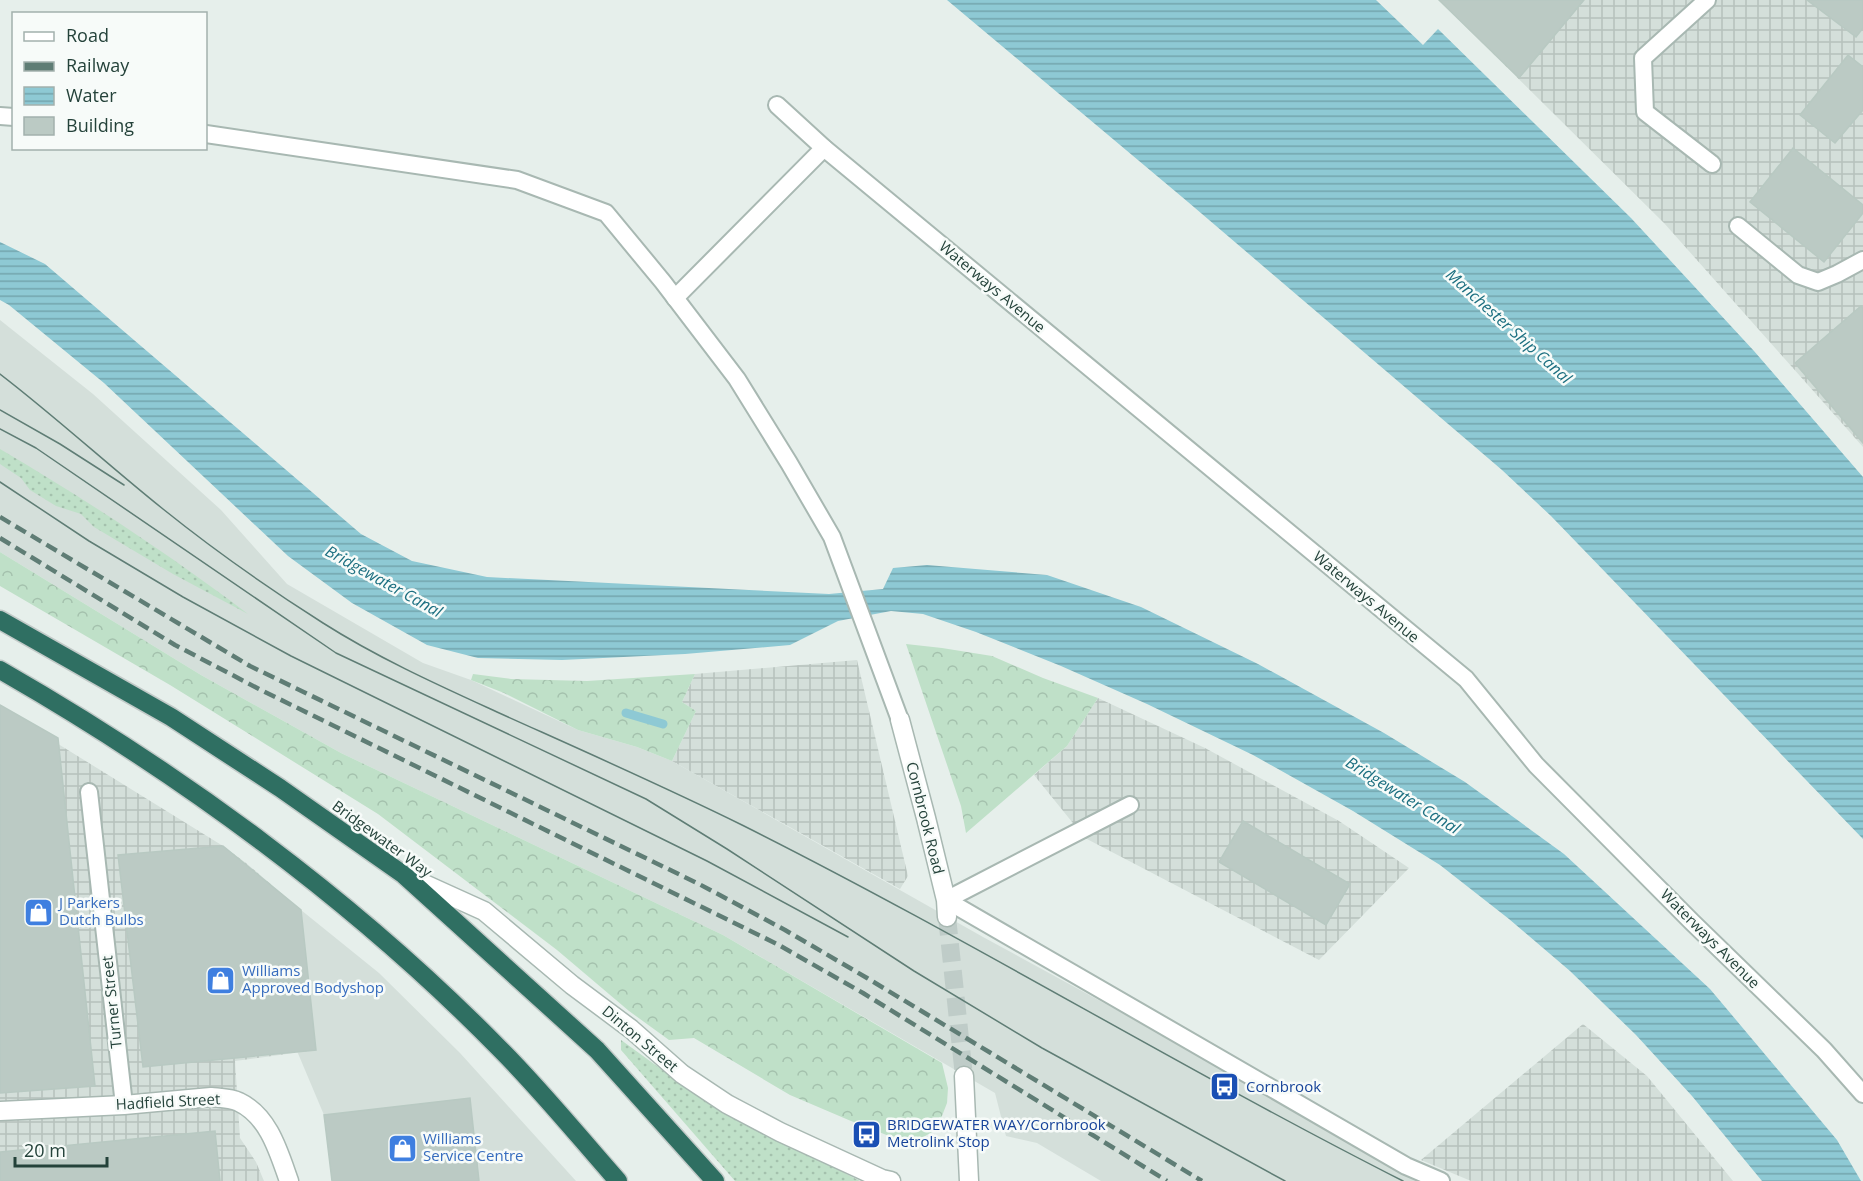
<svg xmlns="http://www.w3.org/2000/svg" width="1863" height="1181" viewBox="0 0 1863 1181" font-family="'Open Sans',sans-serif">
  <defs>
    <pattern id="industrial-grid" width="8" height="8" patternUnits="userSpaceOnUse" patternTransform="scale(1.5)"><rect width="8" height="8" fill="#d4dfda"/><path d="M0 4h8M4 0v8" fill="none" stroke="#b6c1bc"/></pattern>
    <pattern id="grass-dots" width="8" height="8" patternUnits="userSpaceOnUse" patternTransform="scale(1.5)"><rect width="8" height="8" fill="#bfe0c8"/><path d="M2 2h.1M6 6h.1" fill="none" stroke="#a4c1ad" stroke-width="1.8" stroke-linecap="round"/></pattern>
    <pattern id="forest-crowns" width="20" height="18" patternUnits="userSpaceOnUse" patternTransform="scale(1.5)"><rect width="20" height="18" fill="#bfe0c8"/><path d="M2 6a3 3 0 1 1 6 0M12 15a3 3 0 1 1 6 0" fill="none" stroke="#a4c1ad"/></pattern>
    <pattern id="water-rules" width="6" height="5" patternUnits="userSpaceOnUse" patternTransform="scale(1.5)"><rect width="6" height="5" fill="#8ec9d4"/><path d="M0 2.5h6" fill="none" stroke="#74a5ad"/></pattern>
  </defs>
  <rect width="100%" height="100%" fill="#e6efeb"/>
  <g fill="#d4dfda">
    <polygon points="0,320 93,394 221,510 287,584 423,663 471,680 578,730 637,747 672,761 983,937 1430,1181 1101,1181 1037,1143 1006,1136 995,1093 723,935 341,753 201,675 0,552"/>
    <polygon points="301,910 379,973 460,1053 576,1181 332,1181 324,1115 297,1051 316,1050"/>
  </g>
  <g fill="url(#industrial-grid)">
    <polygon points="1439,0 1863,0 1863,447 1664,223"/>
    <polygon points="857,660 908,876 900,889 672,761 696,711 682,702 695,674"/>
    <polygon points="1098,698 1205,748 1339,821 1409,868 1319,960 1085,838 1034,775 1067,746"/>
    <polygon points="0,708 223,846 246,863 301,910 316,1050 235,1061 240,1138 256,1162 264,1181 0,1181"/>
    <polygon points="1583,1024 1647,1076 1733,1181 1471,1181 1421,1160"/>
  </g>
  <g fill="url(#grass-dots)">
    <path d="M 0,449 C 85,499 169,554 248,614 L 173,574 L 94,527 L 81,514 L 56,506 L 30,490 L 21,478 L 0,464 Z"/>
    <polygon points="621,1040 708,1103 860,1181 735,1181 621,1050"/>
  </g>
  <g fill="url(#forest-crowns)">
    <polygon points="0,552 201,675 341,753 723,935 942,1063 948,1088 947,1103 940,1121 932,1132 920,1139 889,1136 851,1121 790,1095 694,1038 669,1040 629,1011 557,950 378,814 170,685 0,586"/>
    <polygon points="906,644 942,648 992,656 1043,678 1098,698 1067,746 966,833 961,806"/>
    <polygon points="473,674 511,679 587,681 695,674 682,702 696,711 672,761 637,747 578,730 504,693 471,680"/>
  </g>
  <g fill="url(#water-rules)">
    <polygon points="947,0 1376,0 1423,45 1438,29 1631,218 1754,351 1863,477 1863,839 1551,516 1502,470 1188,202"/>
    <polygon points="0,242 45,264 361,534 412,561 487,577 829,594 883,589 893,568 927,565 1047,575 1141,607 1258,664 1384,733 1465,782 1564,854 1710,989 1837,1140 1861,1181 1762,1181 1692,1096 1636,1035 1570,971 1509,919 1440,865 1353,811 1253,755 1147,704 1061,666 976,632 923,614 891,611 838,621 790,645 685,654 562,660 478,658 427,645 352,603 288,556 104,383 9,305 0,300"/>
  </g>
  <g fill="none" stroke-linecap="round" stroke-linejoin="round">
    <polyline stroke="#8ec9d4" stroke-width="9" points="626,713 663,724"/>
  </g>
  <g fill="#bbcac4" stroke="#b8c9c2" stroke-width="1.5">
    <polygon points="1439,0 1584,0 1519,78"/>
    <polygon points="1807,0 1863,0 1863,28 1856,37"/>
    <polygon points="1848,55 1863,67 1863,110 1835,143 1800,115"/>
    <polygon points="1793,148 1863,205 1863,213 1824,262 1750,202"/>
    <polygon points="1861,306 1863,308 1863,443 1795,363"/>
    <polygon points="0,705 58,738 95,1086 0,1093"/>
    <polygon points="1243,821 1350,884 1326,925 1219,862"/>
    <polygon points="223,846 301,910 316,1050 143,1067 118,855"/>
    <polygon points="470,1098 479,1181 332,1181 324,1115"/>
    <polygon points="215,1131 220,1181 0,1181 0,1152"/>
  </g>
  <g fill="none" stroke-linecap="round" stroke-linejoin="round">
    <polyline stroke="#bfccc8" stroke-width="18" stroke-dasharray="18 9" stroke-linecap="butt" points="947,917 964,1076"/>
    <defs>
      <g id="lane">
        <polyline points="1707,0 1643,58 1645,112 1712,164"/>
        <polyline points="777,105 824,148 1466,679 1536,765 1692,922 1824,1050 1863,1094"/>
        <polyline points="0,116 14,117"/>
        <polyline points="206,134 517,180 606,213 663,282 737,379 789,463 832,537 900,720"/>
        <polyline points="1738,226 1798,275 1818,282 1837,274 1863,260"/>
        <polyline points="675,298 824,148"/>
        <polyline points="89,792 124,1105"/>
        <polyline points="946,900 1406,1166 1441,1181"/>
        <polyline points="946,900 1130,805"/>
      </g>
      <g id="street">
        <polyline points="900,720 926,818 946,900 947,917"/>
        <polyline points="409,877 484,911 572,985 631,1029 682,1074 727,1104 780,1132 882,1179 891,1181"/>
        <polyline points="964,1076 969,1181"/>
        <path d="M 0,1111 L 124,1105 L 211,1097 C 220,1098 231,1098 239,1102 C 269,1116 279,1153 289,1181"/>
      </g>
      <g id="highway">
        <polyline points="0,620 171,717 280,788 404,875 597,1050 715,1181"/>
        <path d="M 0,670 C 180,773 355,901 500,1049 C 542,1091 579,1137 618,1181"/>
      </g>
    </defs>
    <use href="#lane" stroke="#a8b8b2" stroke-width="20"/>
    <use href="#street" stroke="#a8b8b2" stroke-width="21"/>
    <use href="#highway" stroke="#c2cac8" stroke-width="21"/>
    <use href="#lane" stroke="#fff" stroke-width="16"/>
    <use href="#street" stroke="#fff" stroke-width="18"/>
    <use href="#highway" stroke="#2f6f62" stroke-width="18"/>
    <g stroke="#5f7d75" stroke-width="1.5">
      <path d="M 0,374 C 56,417 108,465 163,509 C 214,550 268,588 323,623 C 378,658 438,685 497,712 C 579,749 661,785 742,825 C 966,937 1180,1068 1403,1181"/>
      <polyline points="0,410 60,444 124,485"/>
      <polyline points="0,429 36,448 336,653 646,799 727,849 914,971 1042,1048 1285,1181"/>
      <polyline points="0,482 89,541 183,597 291,656 707,861 848,937"/>
    </g>
    <g stroke="#5f7d75" stroke-width="4.5" stroke-dasharray="12 6" stroke-linecap="butt">
      <polyline points="0,517 250,666 699,884 785,930 867,978 1202,1181"/>
      <polyline points="0,538 175,645 259,689 777,944 863,993 1167,1181"/>
    </g>
  </g>
  <defs>
    <symbol id="shop-square" viewBox="-11 -11 22 22"><rect x="-9" y="-9" width="18" height="18" rx="4" fill="#3f7fe0" stroke="#f7fbf9"/><path d="M-5-2.5h2.3a2.7 3.5 0 0 1 5.4 0H5L5.5 6h-11ZM-1.5-2.5h3a1.5 2.3 0 0 0-3 0Z" fill="#fff"/></symbol>
    <symbol id="bus-square" viewBox="-11 -11 22 22"><rect x="-9" y="-9" width="18" height="18" rx="4" fill="#1a4fb4" stroke="#f7fbf9"/><path d="M-5-6H5V4H4V6H2V4H-2V6H-4V4H-5ZM-3.5-4V0h7V-4ZM-3.5 1.2v1.5H-2V1.2ZM2 1.2v1.5H3.5V1.2Z" fill="#fff"/></symbol>
  </defs>
  <g fill-rule="evenodd">
    <use href="#shop-square" x="22" y="896" width="33" height="33"/>
    <use href="#shop-square" x="204" y="964" width="33" height="33"/>
    <use href="#bus-square" x="1208" y="1070" width="33" height="33"/>
    <use href="#bus-square" x="850" y="1118" width="33" height="33"/>
    <use href="#shop-square" x="386" y="1132" width="33" height="33"/>
  </g>
  <g text-anchor="middle" stroke-width="5" stroke-linejoin="round" paint-order="stroke">
    <g font-size="15" fill="#24423a" stroke="#f7fbf9">
      <text transform="translate(992 287) rotate(40)" y="5">Waterways Avenue</text>
      <text transform="translate(1366 597) rotate(40)" y="5">Waterways Avenue</text>
      <text transform="translate(925 818) rotate(76)" y="5">Cornbrook Road</text>
      <text transform="translate(382 839) rotate(36)" y="5">Bridgewater Way</text>
      <text transform="translate(1710 939) rotate(45)" y="5">Waterways Avenue</text>
      <text transform="translate(112 1002) rotate(-96)" y="5">Turner Street</text>
      <text transform="translate(640 1039) rotate(40)" y="5">Dinton Street</text>
      <text transform="translate(168 1102) rotate(-3)" y="5">Hadfield Street</text>
    </g>
    <g font-size="15" fill="#366cbe" stroke="#f7fbf9" text-anchor="start">
      <text x="59" y="908">J Parkers<tspan x="59" dy="17">Dutch Bulbs</tspan></text>
      <text x="242" y="976">Williams<tspan x="242" dy="17">Approved Bodyshop</tspan></text>
      <text x="423" y="1144">Williams<tspan x="423" dy="17">Service Centre</tspan></text>
    </g>
    <g font-size="15" fill="#164399" stroke="#f7fbf9" text-anchor="start">
      <text x="1246" y="1092">Cornbrook</text>
      <text x="887" y="1130">BRIDGEWATER WAY/Cornbrook<tspan x="887" dy="17">Metrolink Stop</tspan></text>
    </g>
    <g font-size="16" font-style="italic" fill="#1c6f80" stroke="#f7fbf9">
      <text transform="translate(1509 326) rotate(42)" y="6">Manchester Ship Canal</text>
      <text transform="translate(384 581) rotate(29)" y="6">Bridgewater Canal</text>
      <text transform="translate(1403 795) rotate(32)" y="6">Bridgewater Canal</text>
    </g>
  </g>
  <rect x="12" y="12" width="195" height="138" fill="#f7fbf9" stroke="#a3b1ad" stroke-width="1.5"/>
  <rect x="24" y="32" width="30" height="9" fill="#ffffff" stroke="#a3b1ad" stroke-width="1.5"/>
  <text x="66" y="42" font-size="18" fill="#24423a">Road</text>
  <rect x="24" y="62" width="30" height="9" fill="#5f7d75" stroke="#a3b1ad" stroke-width="1.5"/>
  <text x="66" y="72" font-size="18" fill="#24423a">Railway</text>
  <rect x="24" y="87" width="30" height="18" fill="url(#water-rules)" stroke="#a3b1ad" stroke-width="1.5"/>
  <text x="66" y="102" font-size="18" fill="#24423a">Water</text>
  <rect x="24" y="117" width="30" height="18" fill="#bbcac4" stroke="#a3b1ad" stroke-width="1.5"/>
  <text x="66" y="132" font-size="18" fill="#24423a">Building</text>
  <path d="M15 1157v9h92v-9" fill="none" stroke="#24423a" stroke-width="3"/>
  <text x="24" y="1157" font-size="18" fill="#24423a" stroke="#f7fbf9" stroke-width="4.5" paint-order="stroke">20 m</text>
</svg>
